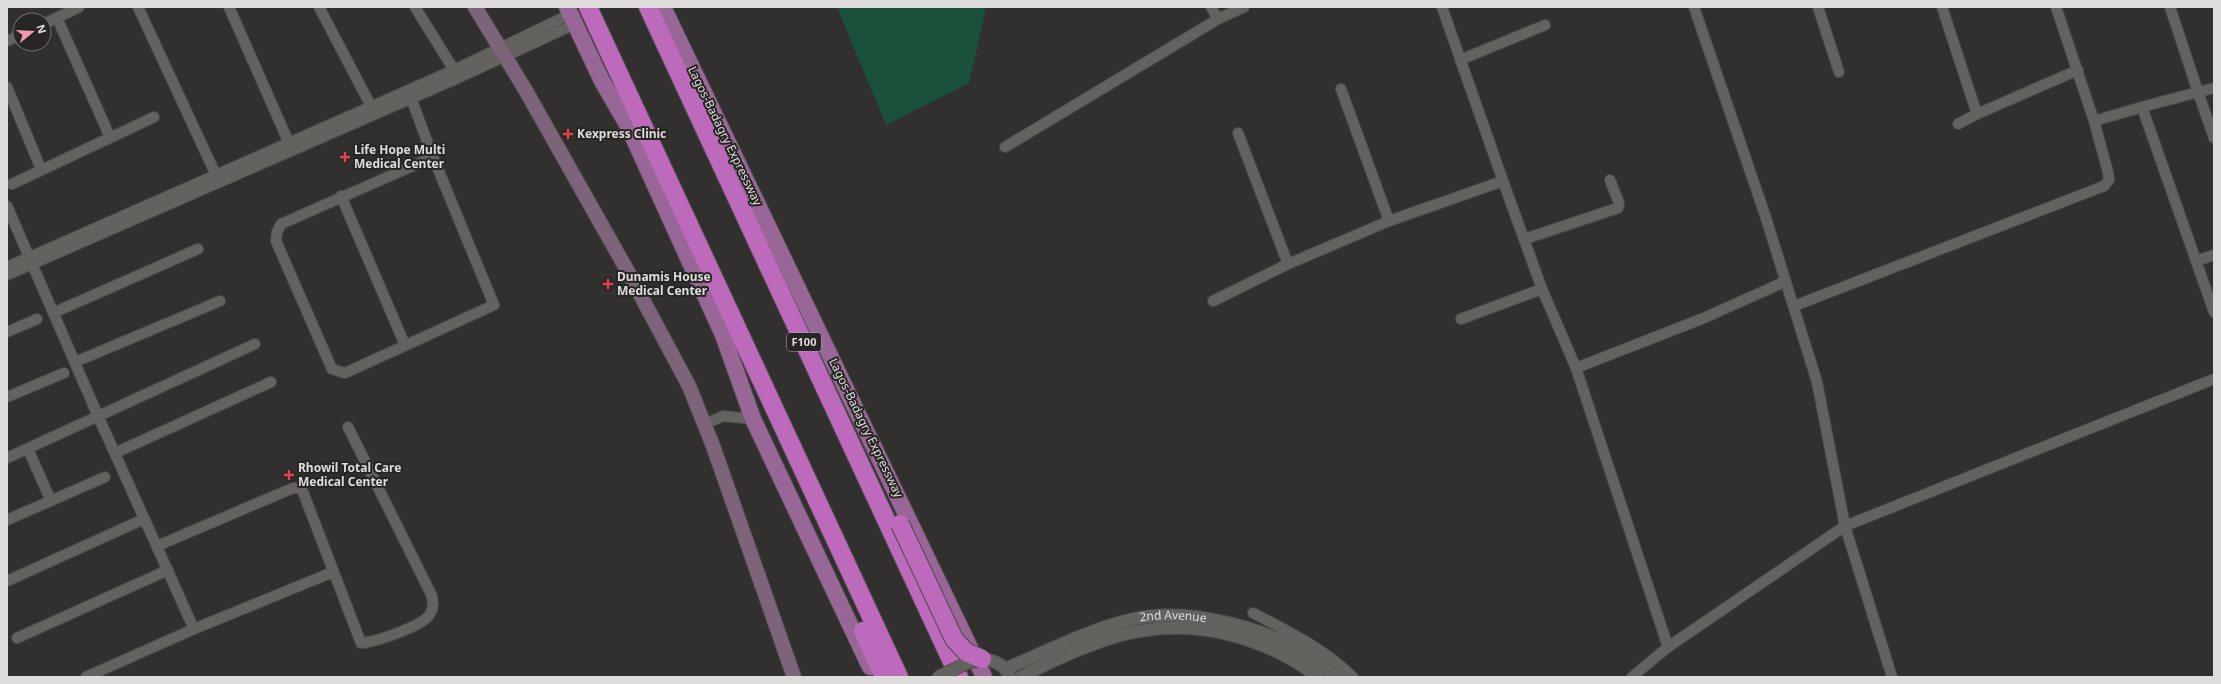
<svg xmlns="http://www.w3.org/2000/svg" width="2221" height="684" viewBox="0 0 2221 684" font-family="'Noto Sans',sans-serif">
  <rect width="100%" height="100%" fill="#31302e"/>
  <polygon fill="#19513a" points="837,7 986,7 969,83 886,125"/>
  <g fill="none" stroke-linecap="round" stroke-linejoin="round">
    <defs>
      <g id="minor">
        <polyline points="138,7 216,175"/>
        <polyline points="229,7 289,143"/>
        <polyline points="319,7 371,106"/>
        <polyline points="415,7 454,70"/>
        <polyline points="1211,7 1218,19"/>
        <polyline points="1694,7 1765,215 1817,382 1845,526 1892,677"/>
        <polyline points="1818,7 1839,72"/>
        <polyline points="1942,7 1977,114 2078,70"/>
        <polyline points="2056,7 2094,121 2142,107 2214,312"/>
        <polyline points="2170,7 2198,92 2214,88"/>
        <polyline points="57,18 110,137"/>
        <polyline points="44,24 79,7"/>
        <polyline points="7,41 20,35"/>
        <polyline points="1460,60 1545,25"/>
        <polyline points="7,87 41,169"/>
        <polyline points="1341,89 1389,221"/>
        <polyline points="411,98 433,157 494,305 345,373 332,369 276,241 277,232 281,224 433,157"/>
        <polyline points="2142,107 2198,92 2214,138"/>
        <polyline points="1958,124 1977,114"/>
        <polyline points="1238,133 1288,264"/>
        <polyline points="1005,147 1218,19 1244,7"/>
        <polyline points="1503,181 1542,289 1576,368 1668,647"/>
        <polyline points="12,184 154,117"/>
        <polyline points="341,196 405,345"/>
        <polyline points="7,206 98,416 194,629"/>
        <polyline points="1525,239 1618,208 1619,203 1610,180"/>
        <polyline points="2196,261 2214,255"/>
        <polyline points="7,267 454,70 571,14"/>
        <polyline points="7,275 458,78 575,24"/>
        <polyline points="1213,301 1288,264 1389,221 1503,181 1442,7"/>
        <polyline points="1794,306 2104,186 2109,180 2108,172 2094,121"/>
        <polyline points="53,313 198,249"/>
        <polyline points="1461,319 1542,289"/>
        <polyline points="7,332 37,319"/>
        <polyline points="75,362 220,301"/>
        <polyline points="1576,368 1704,318 1784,282"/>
        <polyline points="7,397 64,373"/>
        <polyline points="705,424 723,416 753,419"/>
        <polyline points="28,449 51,501"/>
        <polyline points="115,453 271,382"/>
        <polyline points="7,458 255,344"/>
        <polyline points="7,520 105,477"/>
        <path d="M 157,546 L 293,488 L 299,488 L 303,492 L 361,643 C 376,642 423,626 430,614 C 434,608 433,603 432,596 L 348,427"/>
        <polyline points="7,581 144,519"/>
        <path d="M 1253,613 C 1288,631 1324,649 1353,677"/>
        <polyline points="17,638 168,570"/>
        <polyline points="86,677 194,629 333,572"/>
        <polyline points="1632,677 1668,647 1845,526 2214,379"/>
      </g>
      <g id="tertiary">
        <path d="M 982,659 C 994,660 1005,665 1010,677"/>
        <path id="s1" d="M 1005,669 C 1048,651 1093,627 1138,618 C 1190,608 1264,627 1308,655 C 1318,661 1327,670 1337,677"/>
        <path d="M 1021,677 C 1053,660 1105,636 1140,631 C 1203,620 1268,639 1318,677"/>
      </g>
      <polyline id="secondary" points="475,7 526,91 627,270 689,386 713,446 794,677"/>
      <g id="primary">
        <polyline points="567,7 602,81 628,126 723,335 753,419 870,667"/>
        <polyline points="663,7 984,677"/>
      </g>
      <g id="motorway">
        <polyline points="588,7 899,677"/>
        <polyline points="648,7 959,677"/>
        <polyline points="863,631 884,677"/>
      </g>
    </defs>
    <use href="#minor" stroke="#4c4b49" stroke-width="12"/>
    <use href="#tertiary" stroke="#4c4b49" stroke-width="14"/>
    <use href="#secondary" stroke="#4c4b49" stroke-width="16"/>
    <use href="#primary" stroke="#4c4b49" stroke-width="18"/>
    <use href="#motorway" stroke="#4c4b49" stroke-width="20"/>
    <use href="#minor" stroke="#63625f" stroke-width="10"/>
    <use href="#tertiary" stroke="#63625f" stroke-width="12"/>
    <use href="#secondary" stroke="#7e647b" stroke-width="14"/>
    <use href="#primary" stroke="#996797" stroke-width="16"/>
    <use href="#motorway" stroke="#bd6abc" stroke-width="18"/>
    <defs>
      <polyline id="tertiary-bridge" points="938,677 967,663 982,659"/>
      <polyline id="motorway-bridge" points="900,524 954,639 966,652 982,659"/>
    </defs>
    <use href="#tertiary-bridge" stroke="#4c4b49" stroke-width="14" stroke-linecap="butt"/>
    <use href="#motorway-bridge" stroke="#4c4b49" stroke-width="20" stroke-linecap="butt"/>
    <use href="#tertiary-bridge" stroke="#63625f" stroke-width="12"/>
    <use href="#motorway-bridge" stroke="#bd6abc" stroke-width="18"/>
  </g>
  <g fill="#e0444e" stroke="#272624" stroke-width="1.5">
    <path d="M566 128h4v4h4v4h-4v4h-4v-4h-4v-4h4z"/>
    <path d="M343 151h4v4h4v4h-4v4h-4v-4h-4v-4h4z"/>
    <path d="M606 278h4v4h4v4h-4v4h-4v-4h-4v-4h4z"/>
    <path d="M287 469h4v4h4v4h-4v4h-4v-4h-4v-4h4z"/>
  </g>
  <g text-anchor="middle" stroke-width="4" stroke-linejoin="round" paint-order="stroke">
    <rect fill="#272624" stroke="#a7a6a5" stroke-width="1" x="787" y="333" width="34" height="18" rx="3"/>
    <g font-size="11" font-weight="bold" fill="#dedddc">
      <text x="804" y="346">F100</text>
    </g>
    <g font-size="12" font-weight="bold" fill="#dedddc" stroke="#272624" text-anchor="start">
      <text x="577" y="138">Kexpress Clinic</text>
      <text x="354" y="154">Life Hope Multi<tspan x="354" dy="14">Medical Center</tspan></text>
      <text x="617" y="281">Dunamis House<tspan x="617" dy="14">Medical Center</tspan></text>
      <text x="298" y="472">Rhowil Total Care<tspan x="298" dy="14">Medical Center</tspan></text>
    </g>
    <g font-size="12" fill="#dedddc" stroke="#272624">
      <text transform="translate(725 136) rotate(64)" y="4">Lagos-Badagry Expressway</text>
      <text transform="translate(866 428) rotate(64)" y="4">Lagos-Badagry Expressway</text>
      <text dy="4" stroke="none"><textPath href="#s1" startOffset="178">2nd Avenue</textPath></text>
    </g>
  </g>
  <rect width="2221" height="684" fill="none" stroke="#dedddc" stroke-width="16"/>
  <g transform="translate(32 32) rotate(72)"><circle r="19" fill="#272624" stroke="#706f6e"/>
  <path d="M0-3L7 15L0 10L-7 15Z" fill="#f29ab0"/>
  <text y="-6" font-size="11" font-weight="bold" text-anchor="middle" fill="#dedddc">N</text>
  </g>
</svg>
